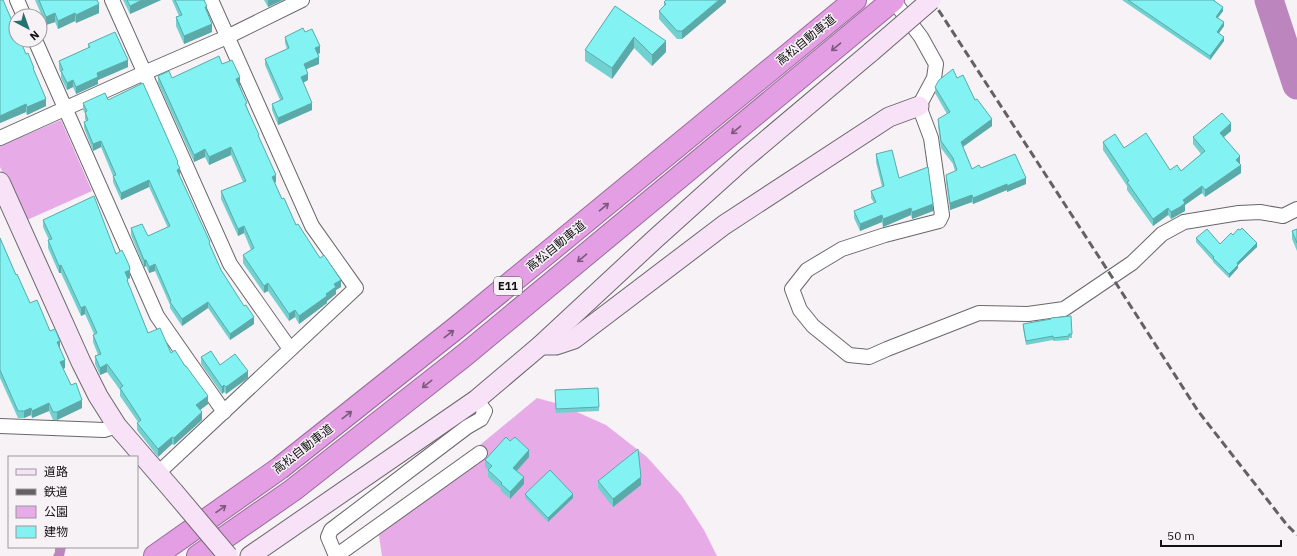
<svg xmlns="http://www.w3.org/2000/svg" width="1297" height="556" viewBox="0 0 1297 556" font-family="'IBM Plex Sans','Noto Sans JP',sans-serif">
  <rect width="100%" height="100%" fill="#f6f2f6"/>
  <g fill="#e7ace7">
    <polygon points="61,120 92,191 27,220 0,167 0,146"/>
    <polygon points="537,398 559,404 606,425 647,457 682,496 704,530 717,556 382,556 378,529"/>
  </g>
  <polygon fill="#bd85bd" points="55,547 66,547 64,556 53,556 55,552"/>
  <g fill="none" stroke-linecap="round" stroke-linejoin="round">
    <polyline stroke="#bd85bd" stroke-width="29" points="1269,0 1297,85"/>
    <defs>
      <g id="street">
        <polyline points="17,0 24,16"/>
        <polyline points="112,0 230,264 290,349"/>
        <polyline points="893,0 921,37 936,64 934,78 919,106 931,138 942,215 939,221 885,235 842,249 807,270 792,289 800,310 813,326 849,355 869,357 887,349 979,313 1028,314 1064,309 1132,263 1162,234 1184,222 1239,213 1260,212 1283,216 1297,209"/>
        <polyline points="35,40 157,316 224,412"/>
        <polyline points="0,138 144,73 227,37 302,0"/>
        <polyline points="476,400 485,411 481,419 467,427 331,530 328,537 336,556 480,453"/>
        <polyline points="0,426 104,430 117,426"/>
        <polyline points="157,474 356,288 312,226 211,0"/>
      </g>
      <g id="secondary">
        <polyline points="0,182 81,362 98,396 117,426 174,492"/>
        <polyline points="541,345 556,345 574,339 724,225 889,117 919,106"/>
        <polyline points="250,556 476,400 541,345 655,239 744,159 871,52"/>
      </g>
      <g id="highway">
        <polyline points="155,556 280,468 456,328 855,0"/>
        <polyline points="198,556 293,490 466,354 893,0"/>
      </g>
    </defs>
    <use href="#street" stroke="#6a676a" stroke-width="16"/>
    <use href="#secondary" stroke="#6a676a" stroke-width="21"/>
    <use href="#highway" stroke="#9a6d9b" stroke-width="24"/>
    <use href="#street" stroke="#fff" stroke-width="14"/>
    <use href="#secondary" stroke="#f7e2f7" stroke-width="19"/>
    <use href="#highway" stroke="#e39ee4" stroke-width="22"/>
    <polyline stroke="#636163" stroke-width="3" stroke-dasharray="8 4" stroke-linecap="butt" points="932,0 1112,277 1198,411 1287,525 1297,535"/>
    <defs>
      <g id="secondary-bridge">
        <polyline points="871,52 931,0"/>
        <polyline points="174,492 228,556"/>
      </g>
    </defs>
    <use href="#secondary-bridge" stroke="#6a676a" stroke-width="21" stroke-linecap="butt"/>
    <use href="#secondary-bridge" stroke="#f7e2f7" stroke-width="19"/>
  </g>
  <g fill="#70d1d0">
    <polygon points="0,0 16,40 34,72 46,106 27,115 26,112 0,123"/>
    <polygon points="35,0 97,0 99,13 76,23 75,21 58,29 55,22 46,25"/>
    <polygon points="123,0 161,0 130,14"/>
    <polygon points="172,0 204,0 212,32 184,44 176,26 176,17 179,16"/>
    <polygon points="264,0 283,0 268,7"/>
    <polygon points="726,0 726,2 682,39 677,39 659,19 659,11 664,6 664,2"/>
    <polygon points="1122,0 1215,0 1215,1 1223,11 1218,18 1224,26 1219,33 1224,41 1210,60"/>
    <polygon points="615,6 666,52 652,66 634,48 612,79 585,61 585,50"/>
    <polygon points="305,32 320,53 318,54 319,64 306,69 308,80 303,83 312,110 278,125 272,110 272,104 280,100 265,65 265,59 287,49 285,43 285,37"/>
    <polygon points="88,44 128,67 98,80 98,84 76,94 73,87 67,90 61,78 61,73 59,69 59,61 88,48"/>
    <polygon points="222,64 240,85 247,107 276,182 275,183 282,199 296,225 341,287 336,290 336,294 327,301 327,303 299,324 295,317 289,321 268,291 264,293 243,263 243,255 251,250 244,233 238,236 221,199 221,191 243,182 231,155 209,165 205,157 194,162 158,83 158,76 172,78"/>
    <polygon points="957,78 975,100 992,126 963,147 972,169 981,168 1026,184 1007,192 1007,190 973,204 972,202 950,210 946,182 946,175 955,171 953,164 941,148 938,126 938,119 947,114 935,93 935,87"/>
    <polygon points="108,100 178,165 180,175 179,175 221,270 254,324 230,340 208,308 182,326 170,308 170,305 155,271 149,273 146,266 144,267 131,235 131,228 148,236 168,228 149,187 121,200 113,182 113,176 101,147 93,151 84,128 84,122 86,121 85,119 85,113 83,110 83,103"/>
    <polygon points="1231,131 1224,137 1239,164 1241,173 1205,197 1202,193 1185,205 1185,211 1180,214 1171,219 1168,215 1153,226 1127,190 1127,186 1103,150 1103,142 1124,148 1170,170 1181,171 1201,154 1193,144 1193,137"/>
    <polygon points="876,154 899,178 933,211 912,219 911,215 883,227 882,222 860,231 854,218 854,211 874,203 871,198 871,191 882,187 876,162"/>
    <polygon points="43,220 116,254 130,278 128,279 128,283 148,333 171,353 208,404 200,410 202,420 174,445 172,444 158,457 137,430 137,423 138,422 120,396 120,390 107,372 100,375 95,364 95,356 98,355 93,342 93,335 94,334 85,314 81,316 61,273 59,273 48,248 48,240 49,240 43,227"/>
    <polygon points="1297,229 1297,251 1292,239 1292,231"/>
    <polygon points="1233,235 1257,247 1238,265 1238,268 1229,278 1213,262 1213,261 1196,242 1196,238 1220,244"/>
    <polygon points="0,238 16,275 30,303 50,331 60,348 65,368 63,369 82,408 57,420 53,420 49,411 32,418 31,415 24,418 18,418 0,378"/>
    <polygon points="1023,324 1072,334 1072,338 1069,338 1069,340 1053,341 1053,340 1026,345 1023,328"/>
    <polygon points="201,357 220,365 248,378 226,394 224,392 222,394 201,364"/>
    <polygon points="598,388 599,411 556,413 555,394"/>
    <polygon points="510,441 529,457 517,471 524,484 510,499 501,491 501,489 488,477 488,470 485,467 485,460"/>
    <polygon points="598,481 641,485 613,507 598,488"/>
    <polygon points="525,494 573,498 548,522 525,498"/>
  </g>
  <g fill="#5baaa9">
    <polygon points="142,0 161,0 130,14 130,6"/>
    <polygon points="268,0 283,0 268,7"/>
    <polygon points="719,0 726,0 726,2 682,39 682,31"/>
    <polygon points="99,4 99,13 76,23 76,15"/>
    <polygon points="1223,7 1223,11 1216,20 1216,17"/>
    <polygon points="55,13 55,22 46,25 46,17"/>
    <polygon points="75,13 75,21 58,29 58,21"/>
    <polygon points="1224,22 1224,26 1217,36 1217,32"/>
    <polygon points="212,24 212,32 184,44 184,36"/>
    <polygon points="634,37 634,48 612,79 612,68"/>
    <polygon points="1224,37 1224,41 1210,60 1210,56"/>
    <polygon points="666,41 666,52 652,66 652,55"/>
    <polygon points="320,46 320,53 315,55 315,48"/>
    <polygon points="319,57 319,64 304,70 304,64"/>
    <polygon points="128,60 128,67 98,80 98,84 76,94 76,87 97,73"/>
    <polygon points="308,74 308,80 301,84 301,77"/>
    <polygon points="240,77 240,85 236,86 236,79"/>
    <polygon points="73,80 73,87 67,90 67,83"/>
    <polygon points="46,99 46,106 27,115 27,107"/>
    <polygon points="312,103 312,110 278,125 278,118"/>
    <polygon points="26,104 26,112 0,123 0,116"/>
    <polygon points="992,119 992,126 961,148 961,142"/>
    <polygon points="1231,123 1231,131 1220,140 1220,133"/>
    <polygon points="101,141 101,147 93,151 93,144"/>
    <polygon points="231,147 231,155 209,165 209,157"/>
    <polygon points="205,149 205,157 194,162 194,155"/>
    <polygon points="1240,156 1240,164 1236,160"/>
    <polygon points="1241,165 1241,173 1205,197 1205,190"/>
    <polygon points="180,168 180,175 177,176 177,170"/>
    <polygon points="276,175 276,182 272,184 272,177"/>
    <polygon points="1026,178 1026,184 1007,192 1007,186"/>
    <polygon points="149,180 149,187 121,200 121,193"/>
    <polygon points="1007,184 1007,190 973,204 973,198"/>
    <polygon points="1202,186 1202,193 1185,205 1185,211 1171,219 1171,212 1183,200"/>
    <polygon points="972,195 972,202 950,210 950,203"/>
    <polygon points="933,204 933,211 912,219 912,212"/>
    <polygon points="911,208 911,215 883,227 883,219"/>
    <polygon points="1168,208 1168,215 1153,226 1153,219"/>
    <polygon points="882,215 882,222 860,231 860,224"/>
    <polygon points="244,226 244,233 238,236 238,229"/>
    <polygon points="1257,243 1257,247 1238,265 1238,268 1229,278 1229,274 1237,263"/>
    <polygon points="144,260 146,260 146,266 144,267"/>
    <polygon points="155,264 155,271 149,273 149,267"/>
    <polygon points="61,265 61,273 59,273 59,266"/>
    <polygon points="130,270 130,278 125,280 125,272"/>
    <polygon points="341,280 341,287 336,290 336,294 327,301 327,303 299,324 299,316 334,284"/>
    <polygon points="268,283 268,291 264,293 264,286"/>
    <polygon points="208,302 208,308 182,326 182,319"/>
    <polygon points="85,306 85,314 81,316 81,308"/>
    <polygon points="295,310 295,317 289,321 289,314"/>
    <polygon points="254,317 254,324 230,340 230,334"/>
    <polygon points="60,341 60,348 57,349 57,342"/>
    <polygon points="65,360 65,368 60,370 60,362"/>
    <polygon points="107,364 107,372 100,375 100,368"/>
    <polygon points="248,371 248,378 226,394 226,387"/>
    <polygon points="224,385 224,392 222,394 222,387"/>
    <polygon points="208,396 208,404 196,413 196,405"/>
    <polygon points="82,400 82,408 57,420 57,412"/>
    <polygon points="49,403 49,411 32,418 32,411"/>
    <polygon points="31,408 31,415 24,418 24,411"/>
    <polygon points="202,412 202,420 174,445 174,438"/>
    <polygon points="172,437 172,444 158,457 158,449"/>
    <polygon points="529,450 529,457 513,475 513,468"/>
    <polygon points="524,477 524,484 510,499 510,492"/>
    <polygon points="641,477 641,485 613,507 613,499"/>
    <polygon points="573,494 573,498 548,522 548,518"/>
  </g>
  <g fill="#82f3f2" stroke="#5baaa9">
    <polygon points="0,0 3,0 16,30 16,40 20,40 26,54 28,53 34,68 33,68 46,99 27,107 26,104 0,116"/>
    <polygon points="39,0 97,0 99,4 76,15 75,13 58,21 55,13 46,17"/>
    <polygon points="127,0 142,0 130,6"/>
    <polygon points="175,0 204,0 207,6 205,7 212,24 184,36 176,17 182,15"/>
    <polygon points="666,0 719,0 682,31 677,31 659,11 666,4 664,2"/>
    <polygon points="1128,0 1213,0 1223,7 1216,17 1224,22 1217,32 1224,37 1210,56"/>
    <polygon points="615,6 666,41 652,55 634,37 612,68 585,50"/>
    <polygon points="303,28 305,32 312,29 320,46 315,48 319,57 304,64 308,74 301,77 312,103 278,118 272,104 283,99 265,59 289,48 285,37"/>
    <polygon points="115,32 128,60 97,73 98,77 76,87 73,80 67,83 61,71 63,70 59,61 90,47 88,44"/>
    <polygon points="219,56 222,64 232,60 240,77 236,79 247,103 245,104 259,135 258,135 276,175 272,177 282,199 284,198 296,225 298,224 320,258 324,255 341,280 334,284 336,287 326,294 327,296 299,316 295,310 289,314 268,283 264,286 243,255 254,248 244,226 238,229 221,191 246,181 231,147 209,157 205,149 194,155 158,76 169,71 172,78"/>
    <polygon points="953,69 957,78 963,75 975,100 977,99 992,119 961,142 972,169 979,165 981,168 1015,154 1026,178 1007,186 1007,184 973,198 972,195 950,203 946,175 957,170 953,158 941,141 938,119 950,112 935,87 939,80"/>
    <polygon points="143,83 178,162 177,163 180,168 177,170 210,242 209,243 221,270 244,306 246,305 254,317 230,334 208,302 182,319 170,302 171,301 155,264 149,267 146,260 144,260 131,228 142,224 148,236 170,226 149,180 121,193 113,176 116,175 101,141 93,144 84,122 88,120 85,112 87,111 83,103 105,93 108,100"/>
    <polygon points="1222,113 1231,123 1220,133 1240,156 1236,160 1241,165 1205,190 1202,186 1183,200 1185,203 1180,207 1171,212 1168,208 1153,219 1127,182 1129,181 1103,142 1115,134 1124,148 1146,133 1170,170 1177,165 1181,171 1205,151 1193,137"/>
    <polygon points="892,150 899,178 928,167 933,204 912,212 911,208 883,219 882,215 860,224 854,211 876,202 871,191 884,186 876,154"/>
    <polygon points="94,196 116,254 122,250 129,265 130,270 125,272 128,279 127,280 148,333 160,328 171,353 175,350 185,366 186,366 208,396 196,405 202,412 174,438 172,437 158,449 137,423 141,420 120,388 123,386 107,364 100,368 95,356 101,354 93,335 97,333 85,306 81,308 61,265 59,266 48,240 52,239 43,220"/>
    <polygon points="1242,228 1257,243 1237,263 1238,265 1229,274 1213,258 1214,257 1196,238 1207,229 1220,244 1231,233 1233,235 1238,229 1240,230"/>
    <polygon points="1297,229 1297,243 1292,231"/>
    <polygon points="0,238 16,275 17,274 30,303 37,300 50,331 55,329 60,341 57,342 65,360 60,362 71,385 76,383 82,400 57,412 53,412 49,403 32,411 31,408 24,411 18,411 0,370"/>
    <polygon points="1071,316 1072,334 1069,334 1069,336 1053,338 1053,336 1026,341 1023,324 1051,319 1051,318"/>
    <polygon points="211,351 220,365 235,354 248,371 226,387 224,385 222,387 201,357"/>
    <polygon points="598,388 599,407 556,409 555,390"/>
    <polygon points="506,437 510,441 515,437 529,450 513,468 524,477 510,492 501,484 502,483 488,470 492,466 485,460"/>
    <polygon points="638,449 641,477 613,499 598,481"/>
    <polygon points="550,470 573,494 548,518 525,494"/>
  </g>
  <defs><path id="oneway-shaft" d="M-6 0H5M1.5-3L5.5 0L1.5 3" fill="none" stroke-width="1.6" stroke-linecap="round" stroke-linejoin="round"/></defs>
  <g stroke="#7b587c">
    <use href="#oneway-shaft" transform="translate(836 47) rotate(140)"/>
    <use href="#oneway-shaft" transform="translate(736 130) rotate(140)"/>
    <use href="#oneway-shaft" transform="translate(604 207) rotate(-39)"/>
    <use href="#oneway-shaft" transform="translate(582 258) rotate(140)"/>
    <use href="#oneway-shaft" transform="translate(449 334) rotate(-38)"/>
    <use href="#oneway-shaft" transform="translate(427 384) rotate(142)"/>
    <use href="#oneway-shaft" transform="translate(347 415) rotate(-38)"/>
    <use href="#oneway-shaft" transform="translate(221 509) rotate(-35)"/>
  </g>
  <g text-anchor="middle" stroke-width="3" stroke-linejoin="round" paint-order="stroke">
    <rect fill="#f6f2f6" stroke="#575557" stroke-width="1" x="494" y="277" width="28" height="18" rx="3"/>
    <g font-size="11" font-weight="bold" fill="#131213">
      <text x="508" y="290">E11</text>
    </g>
    <g font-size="12" fill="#131213" stroke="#f6f2f6">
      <text transform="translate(806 40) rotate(-39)" y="4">高松自動車道</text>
      <text transform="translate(556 246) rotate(-39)" y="4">高松自動車道</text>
      <text transform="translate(303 449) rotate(-38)" y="4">高松自動車道</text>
    </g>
  </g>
  <rect x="8" y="456" width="130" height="92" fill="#f6f2f6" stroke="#9b989b"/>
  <rect x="16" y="469" width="20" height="6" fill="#f7e2f7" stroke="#9b989b"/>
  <text x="44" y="476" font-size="12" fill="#131213">道路</text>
  <rect x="16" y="489" width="20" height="6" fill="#636163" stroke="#9b989b"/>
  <text x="44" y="496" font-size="12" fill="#131213">鉄道</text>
  <rect x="16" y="506" width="20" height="12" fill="#e7ace7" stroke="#9b989b"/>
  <text x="44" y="516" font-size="12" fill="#131213">公園</text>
  <rect x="16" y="526" width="20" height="12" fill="#82f3f2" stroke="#9b989b"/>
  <text x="44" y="536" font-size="12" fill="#131213">建物</text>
  <g transform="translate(28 28) rotate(139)"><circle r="19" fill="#f6f2f6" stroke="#9b989b"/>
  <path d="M0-3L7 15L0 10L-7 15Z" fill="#267171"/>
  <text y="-6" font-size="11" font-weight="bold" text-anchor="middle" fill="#131213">N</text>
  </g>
  <path d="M1161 540v6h120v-6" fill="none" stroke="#131213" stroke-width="2"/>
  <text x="1167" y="540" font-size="12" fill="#131213" stroke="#f6f2f6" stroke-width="3" paint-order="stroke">50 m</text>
</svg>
